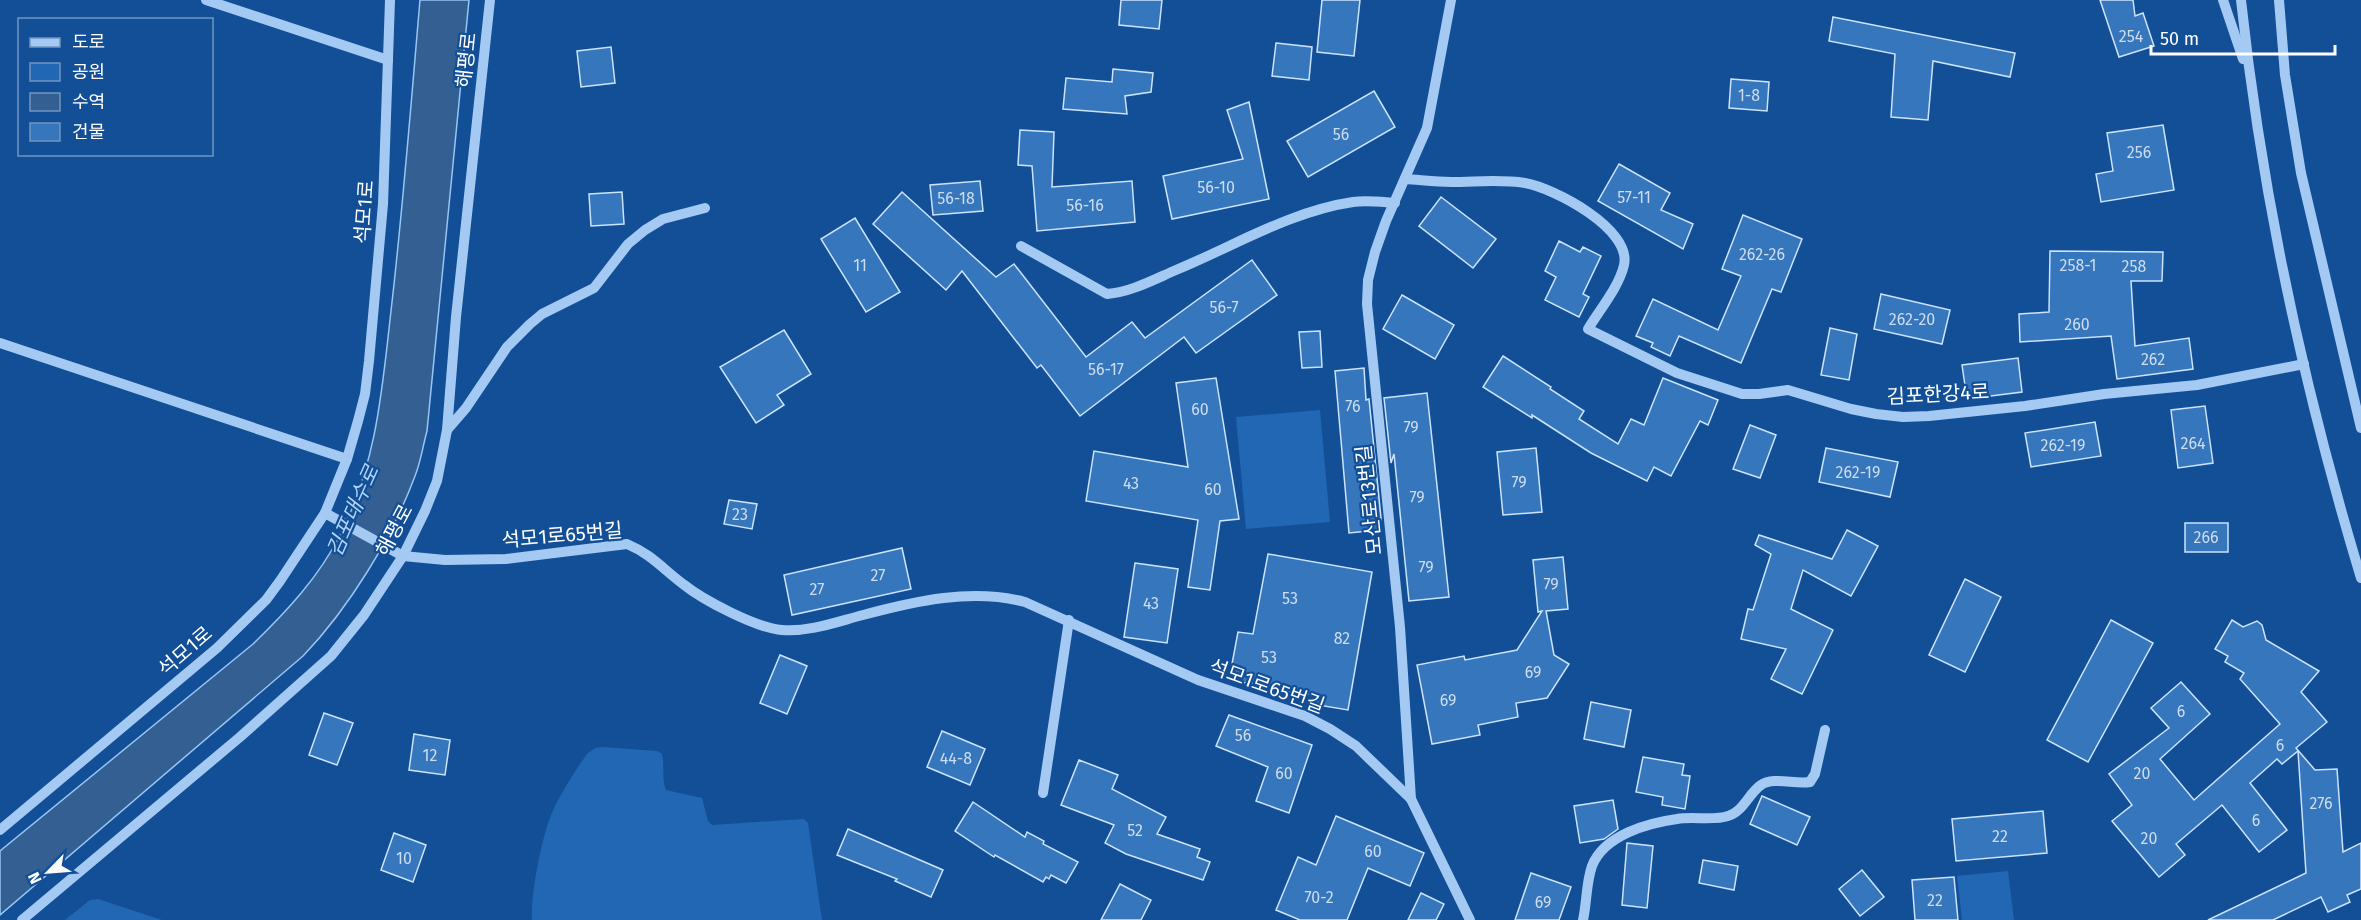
<svg xmlns="http://www.w3.org/2000/svg" width="2361" height="920" viewBox="0 0 2361 920" font-family="'Fira Sans','Noto Sans KR',sans-serif">
  <rect width="100%" height="100%" fill="#134f97"/>
  <g fill="#2167b4">
    <polygon points="1320,410 1330,522 1246,529 1236,417"/>
    <path d="M 603,747 L 657,751 L 662,754 C 665,766 661,778 666,790 L 702,798 L 708,821 L 712,825 L 804,819 L 808,823 L 822,920 L 532,920 C 530,895 543,829 555,806 C 564,788 575,771 587,754 L 595,748 Z"/>
    <polygon points="2008,871 2014,920 1962,920 1957,876"/>
    <polygon points="98,899 162,920 65,920 90,900"/>
  </g>
  <path fill="#335f93" stroke="#96c5f6" stroke-width="1.5" d="M 420,0 L 469,0 L 427,431 C 423,445 421,461 415,476 C 392,538 349,608 303,656 L 0,915 L 0,851 L 253,644 C 286,612 319,577 340,535 C 377,462 382,390 391,311 C 403,208 411,104 420,0 Z"/>
  <g fill="#3676bd" stroke="#cce3fd" stroke-width="1.5">
    <polygon points="1121,0 1162,0 1159,29 1119,25"/>
    <polygon points="1322,0 1360,0 1354,56 1317,52"/>
    <polygon points="2100,0 2133,0 2135,16 2143,13 2154,46 2119,57"/>
    <polygon points="1833,17 2015,53 2010,77 1933,61 1928,120 1891,117 1895,54 1829,41"/>
    <polygon points="1276,43 1312,47 1309,80 1272,76"/>
    <polygon points="611,47 615,83 581,87 577,51"/>
    <polygon points="1113,69 1153,73 1151,92 1125,96 1127,114 1063,109 1066,78 1112,82"/>
    <polygon points="1731,79 1769,82 1767,111 1729,108"/>
    <polygon points="1374,91 1395,127 1308,177 1287,141"/>
    <polygon points="1249,102 1269,199 1172,219 1163,176 1243,159 1227,110"/>
    <polygon points="2163,125 2174,190 2101,202 2096,174 2113,171 2107,133"/>
    <polygon points="1020,130 1054,132 1052,187 1132,181 1135,222 1037,231 1032,166 1018,165"/>
    <polygon points="1619,164 1670,193 1661,210 1693,224 1683,249 1598,201"/>
    <polygon points="980,181 983,211 933,215 930,185"/>
    <polygon points="622,192 624,224 591,226 589,194"/>
    <polygon points="902,192 996,277 1014,264 1086,357 1132,322 1145,338 1252,260 1277,295 1196,353 1184,337 1080,416 1041,365 1037,368 962,271 946,290 873,224"/>
    <polygon points="1441,197 1496,239 1473,268 1419,226"/>
    <polygon points="1743,215 1802,239 1781,292 1772,289 1741,363 1679,336 1670,356 1651,347 1653,343 1636,336 1653,299 1718,330 1741,276 1722,269"/>
    <polygon points="855,218 900,292 866,312 821,239"/>
    <polygon points="1559,241 1580,252 1583,247 1601,256 1583,294 1589,297 1579,317 1545,300 1556,277 1545,271"/>
    <polygon points="2050,251 2163,252 2162,281 2131,281 2135,346 2189,338 2193,369 2117,379 2111,336 2020,342 2019,314 2049,312"/>
    <polygon points="1881,294 1950,310 1942,344 1874,329"/>
    <polygon points="1402,295 1454,325 1435,359 1383,329"/>
    <polygon points="1830,328 1857,334 1849,380 1821,375"/>
    <polygon points="784,330 811,374 777,395 784,405 756,423 720,367"/>
    <polygon points="1320,331 1322,367 1302,368 1299,332"/>
    <polygon points="1503,356 1551,387 1550,389 1584,411 1579,419 1618,444 1631,419 1644,425 1663,378 1718,400 1708,425 1700,421 1671,476 1654,467 1647,481 1591,453 1532,415 1532,418 1483,387"/>
    <polygon points="2018,358 2022,392 1967,399 1962,365"/>
    <polygon points="1364,368 1366,400 1369,399 1381,518 1379,530 1349,533 1335,371"/>
    <polygon points="1216,378 1239,519 1220,521 1210,590 1188,587 1198,520 1086,501 1094,451 1188,467 1176,383"/>
    <polygon points="1427,393 1449,597 1409,601 1394,454 1391,463 1384,398"/>
    <polygon points="2205,406 2213,463 2178,468 2171,410"/>
    <polygon points="2095,422 2101,456 2031,467 2025,433"/>
    <polygon points="1750,425 1776,435 1760,478 1733,469"/>
    <polygon points="1536,448 1542,512 1503,515 1497,452"/>
    <polygon points="1826,448 1898,462 1890,497 1819,482"/>
    <polygon points="729,500 757,504 752,529 724,524"/>
    <rect x="2185" y="523" width="43" height="29"/>
    <polygon points="1847,530 1878,546 1851,596 1803,570 1791,609 1833,630 1802,694 1771,679 1786,649 1741,639 1748,609 1753,610 1771,554 1755,545 1759,535 1832,559"/>
    <polygon points="902,548 911,589 792,615 784,575"/>
    <polygon points="1268,554 1372,572 1348,710 1312,704 1314,695 1229,680 1238,632 1253,634"/>
    <polygon points="1563,557 1568,609 1546,611 1554,655 1569,664 1547,698 1516,703 1518,717 1478,725 1480,735 1432,744 1417,665 1464,656 1465,660 1517,650 1542,611 1538,612 1533,560"/>
    <polygon points="1135,563 1178,569 1167,643 1124,637"/>
    <polygon points="1965,579 2001,597 1965,672 1929,655"/>
    <polygon points="2111,620 2153,643 2088,762 2047,740"/>
    <polygon points="2232,620 2243,627 2257,621 2262,625 2266,640 2319,671 2301,692 2327,722 2296,748 2315,770 2337,769 2343,852 2361,843 2361,889 2347,895 2350,902 2328,912 2321,897 2273,920 2208,920 2306,873 2298,751 2282,764 2277,759 2250,783 2287,830 2259,852 2222,805 2176,844 2185,855 2159,877 2112,821 2132,805 2109,774 2169,728 2151,708 2181,682 2210,714 2160,759 2194,800 2280,724 2240,679 2244,673 2225,662 2228,656 2215,649"/>
    <polygon points="780,655 807,666 787,714 760,703"/>
    <polygon points="1591,702 1631,710 1624,747 1584,739"/>
    <polygon points="324,713 353,723 337,765 309,755"/>
    <polygon points="1229,715 1312,745 1289,813 1256,801 1268,767 1216,746"/>
    <polygon points="942,731 985,749 970,785 927,767"/>
    <polygon points="414,734 450,740 445,775 409,770"/>
    <polygon points="1643,757 1684,764 1682,775 1690,776 1685,809 1662,805 1663,797 1636,792"/>
    <polygon points="1079,760 1118,775 1112,789 1166,817 1157,834 1200,849 1197,857 1210,862 1203,880 1126,854 1105,843 1114,825 1061,805"/>
    <polygon points="1762,796 1810,817 1797,845 1750,824"/>
    <polygon points="1613,800 1618,829 1604,839 1580,843 1574,806"/>
    <polygon points="973,802 1025,837 1027,832 1044,841 1043,844 1078,862 1066,883 1051,875 1049,879 1046,877 1043,882 995,855 994,857 955,831"/>
    <polygon points="2043,811 2047,853 1956,861 1952,819"/>
    <polygon points="1336,816 1424,853 1410,886 1368,868 1347,920 1300,920 1276,910 1298,857 1316,865"/>
    <polygon points="848,829 943,870 931,897 895,881 897,879 837,855"/>
    <polygon points="394,833 426,845 413,882 381,870"/>
    <polygon points="1627,843 1653,846 1647,908 1622,905"/>
    <polygon points="1703,860 1738,866 1734,890 1699,883"/>
    <polygon points="1862,870 1884,897 1860,916 1839,889"/>
    <polygon points="1531,873 1571,887 1559,920 1515,920"/>
    <polygon points="1954,877 1958,920 1915,920 1912,880"/>
    <polygon points="1120,884 1151,900 1141,920 1101,920"/>
    <polygon points="1421,893 1444,904 1436,920 1408,920"/>
  </g>
  <g fill="none" stroke-linecap="round" stroke-linejoin="round">
    <g stroke="#a4c9f3" stroke-width="10">
      <polyline points="206,0 388,60"/>
      <polyline points="2223,0 2243,59"/>
      <path d="M 2241,0 C 2262,196 2304,390 2361,578"/>
      <polyline points="2279,0 2285,75 2301,173 2361,428"/>
      <path d="M 1405,179 C 1421,180 1436,182 1451,182 C 1476,182 1500,179 1525,183 C 1554,188 1632,229 1624,265 C 1619,287 1600,309 1588,329 L 1677,373 L 1742,394 L 1759,394 L 1788,390 L 1851,409 L 1876,414 L 1903,417 L 1929,416 L 2025,406 L 2104,394 L 2197,385 L 2304,364"/>
      <path d="M 1021,246 L 1107,294 C 1131,292 1153,280 1176,270 C 1234,246 1291,211 1353,202 C 1367,200 1381,202 1395,203"/>
      <polyline points="0,343 347,459"/>
      <polyline points="447,430 466,408 507,347 530,324 542,314 594,288 628,244 645,230 663,219 705,208"/>
      <path d="M 325,513 L 403,556 L 445,560 L 506,559 L 627,544 C 651,554 663,569 683,584 C 703,600 756,628 782,630 C 810,632 836,622 863,615 C 915,601 972,588 1025,602 L 1198,680 L 1305,716 L 1330,729 L 1356,746 L 1411,799 L 1470,920"/>
      <polyline points="1043,793 1069,620"/>
      <polyline points="1411,799 1400,627 1367,304 1368,280 1375,252 1386,221 1427,128 1451,0"/>
      <polyline points="0,830 217,648 266,600 280,581 325,513 347,459 358,421 365,394 369,361 383,204 390,0"/>
      <polyline points="22,920 240,737 331,656 364,615 403,556 425,511 437,481 447,430 456,317 490,0"/>
      <path d="M 1583,920 C 1587,902 1586,883 1592,866 C 1604,835 1648,823 1677,819 C 1693,816 1713,821 1728,816 C 1743,812 1749,793 1761,785 C 1773,776 1796,785 1810,782 L 1815,774 L 1825,730"/>
    </g>
  </g>
  <g text-anchor="middle" stroke-width="4.5" stroke-linejoin="round" paint-order="stroke">
    <g font-size="16" fill="#cdddee">
      <text x="2131" y="42">254</text>
      <text x="1749" y="101">1-8</text>
      <text x="1341" y="140">56</text>
      <text x="2139" y="158">256</text>
      <text x="1216" y="193">56-10</text>
      <text x="1634" y="203">57-11</text>
      <text x="956" y="204">56-18</text>
      <text x="1085" y="211">56-16</text>
      <text x="1762" y="260">262-26</text>
      <text x="860" y="271">11</text>
      <text x="2078" y="271">258-1</text>
      <text x="2134" y="272">258</text>
      <text x="1224" y="313">56-7</text>
      <text x="1912" y="325">262-20</text>
      <text x="2077" y="330">260</text>
      <text x="2153" y="365">262</text>
      <text x="1106" y="375">56-17</text>
      <text x="1353" y="412">76</text>
      <text x="1200" y="415">60</text>
      <text x="1411" y="433">79</text>
      <text x="2193" y="449">264</text>
      <text x="2063" y="451">262-19</text>
      <text x="1858" y="478">262-19</text>
      <text x="1519" y="488">79</text>
      <text x="1131" y="489">43</text>
      <text x="1213" y="495">60</text>
      <text x="1417" y="503">79</text>
      <text x="740" y="520">23</text>
      <text x="2206" y="543">266</text>
      <text x="1426" y="573">79</text>
      <text x="878" y="581">27</text>
      <text x="1551" y="590">79</text>
      <text x="817" y="595">27</text>
      <text x="1290" y="604">53</text>
      <text x="1151" y="609">43</text>
      <text x="1342" y="644">82</text>
      <text x="1269" y="663">53</text>
      <text x="1533" y="678">69</text>
      <text x="1448" y="706">69</text>
      <text x="2181" y="717">6</text>
      <text x="1243" y="741">56</text>
      <text x="2280" y="751">6</text>
      <text x="430" y="761">12</text>
      <text x="956" y="764">44-8</text>
      <text x="1284" y="779">60</text>
      <text x="2142" y="779">20</text>
      <text x="2321" y="809">276</text>
      <text x="2256" y="826">6</text>
      <text x="1135" y="836">52</text>
      <text x="2000" y="842">22</text>
      <text x="2149" y="844">20</text>
      <text x="1373" y="857">60</text>
      <text x="404" y="864">10</text>
      <text x="1319" y="903">70-2</text>
      <text x="1935" y="906">22</text>
      <text x="1543" y="908">69</text>
    </g>
    <g font-size="20" fill="#fff" stroke="#134f97">
      <text transform="translate(466 60) rotate(-84)" y="7">해평로</text>
      <text transform="translate(364 212) rotate(-86)" y="7">석모1로</text>
      <text transform="translate(1938 394) rotate(-3)" y="7">김포한강4로</text>
      <text transform="translate(1369 500) rotate(-96)" y="7">모산로13번길</text>
      <text transform="translate(394 530) rotate(-62)" y="7">해평로</text>
      <text transform="translate(562 535) rotate(-5)" y="7">석모1로65번길</text>
      <text transform="translate(185 651) rotate(-41)" y="7">석모1로</text>
      <text transform="translate(1267 686) rotate(20)" y="7">석모1로65번길</text>
    </g>
    <g font-size="21" font-style="italic" fill="#b0d3fa" stroke="#134f97">
      <text transform="translate(353 511) rotate(-66)" y="7">김포대수로</text>
    </g>
  </g>
  <rect x="18" y="18" width="195" height="138" fill="#134f97" stroke="#7195c1" stroke-width="1.5"/>
  <rect x="30" y="38" width="30" height="9" fill="#a4c9f3" stroke="#7195c1" stroke-width="1.5"/>
  <text x="72" y="48" font-size="18" fill="#ffffff">도로</text>
  <rect x="30" y="63" width="30" height="18" fill="#2167b4" stroke="#7195c1" stroke-width="1.5"/>
  <text x="72" y="78" font-size="18" fill="#ffffff">공원</text>
  <rect x="30" y="93" width="30" height="18" fill="#335f93" stroke="#7195c1" stroke-width="1.5"/>
  <text x="72" y="108" font-size="18" fill="#ffffff">수역</text>
  <rect x="30" y="123" width="30" height="18" fill="#3676bd" stroke="#7195c1" stroke-width="1.5"/>
  <text x="72" y="138" font-size="18" fill="#ffffff">건물</text>
  <g transform="translate(48 872) rotate(245)" stroke="#134f97" stroke-width="4.5" paint-order="stroke">
  <path d="M0-4.5L10 22L0 15L-10 22Z" fill="#ffffff"/>
  <text y="-9" font-size="16" font-weight="bold" text-anchor="middle" fill="#ffffff">N</text>
  </g>
  <path d="M2151 45v9h184v-9" fill="none" stroke="#ffffff" stroke-width="3"/>
  <text x="2160" y="45" font-size="18" fill="#ffffff" stroke="#134f97" stroke-width="4.5" paint-order="stroke">50 m</text>
</svg>
